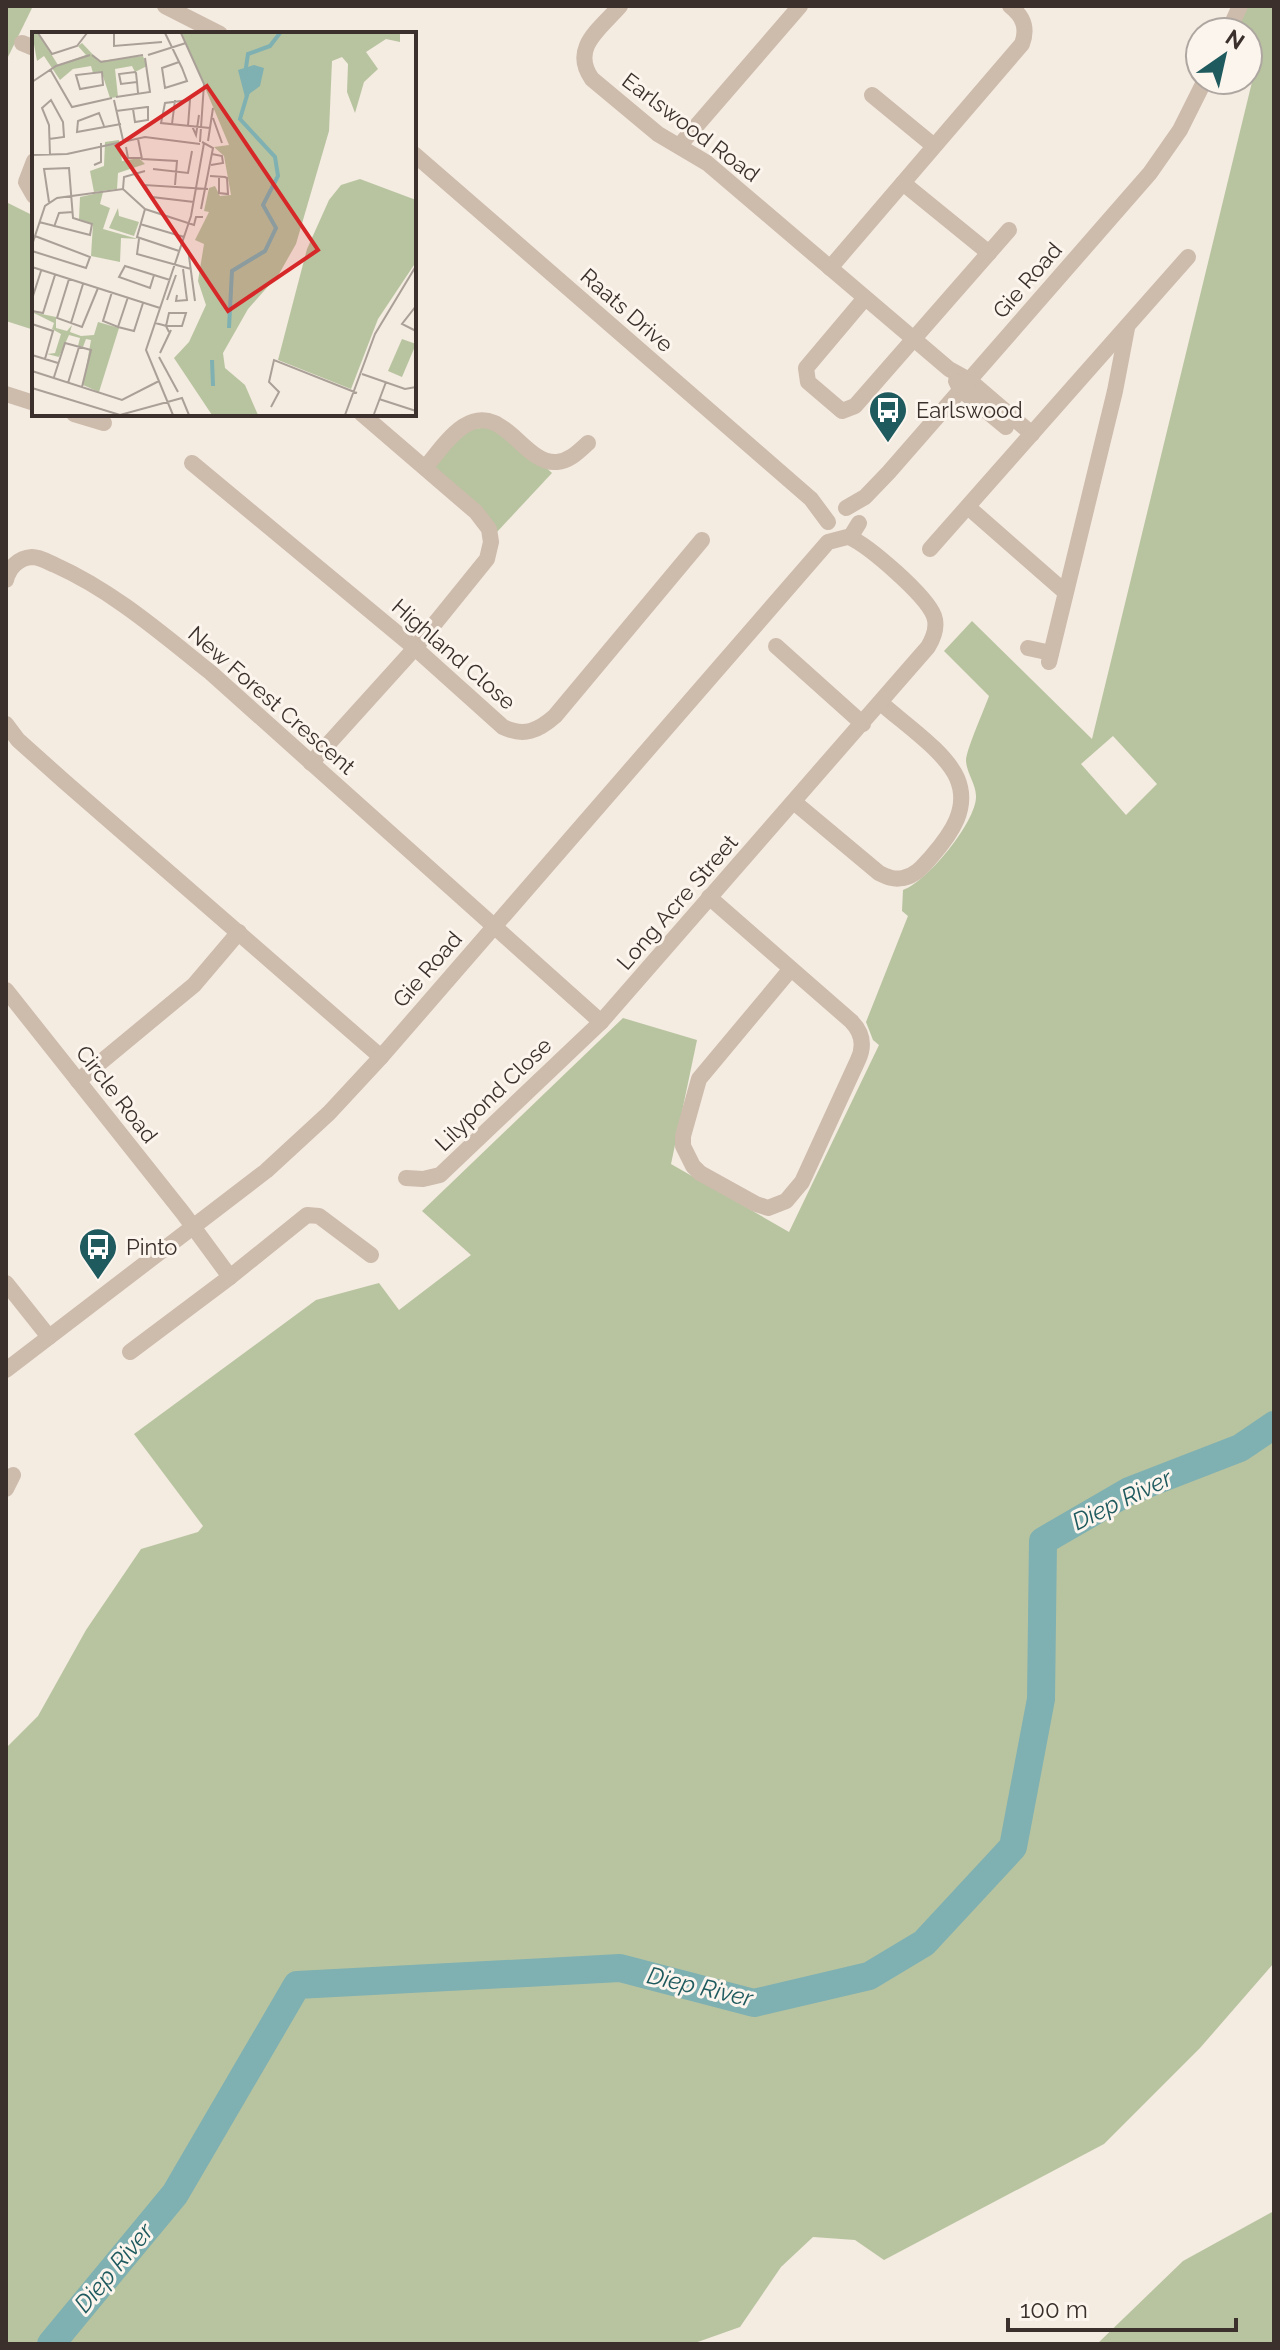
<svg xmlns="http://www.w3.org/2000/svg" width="1280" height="2350" viewBox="0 0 1280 2350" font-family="Raleway,sans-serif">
  <rect width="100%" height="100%" fill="#f4ebe1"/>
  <g fill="#b8c4a0" fill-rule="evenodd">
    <polygon points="6,6 33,6 6,61"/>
    <path d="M 1248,6 L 1274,6 L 1274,1963 L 1200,2048 L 1104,2144 L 884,2260 L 855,2240 L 813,2237 L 781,2267 L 740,2327 L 692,2344 L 6,2344 L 6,1748 L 38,1716 L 86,1630 L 141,1549 L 198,1532 L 203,1526 L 134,1434 L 316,1300 L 379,1283 L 399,1310 L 471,1255 L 422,1211 L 623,1018 L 697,1040 L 671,1164 L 789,1232 L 879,1045 L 873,1040 L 866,1022 L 908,916 L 902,911 L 903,890 C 927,882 977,821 976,796 C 976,784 966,772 966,760 C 967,748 984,710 989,696 L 944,651 L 972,621 L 1092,739 L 1252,82 L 1248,79 L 1248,32 L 1236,32 ZM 1113,736 L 1157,784 L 1126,815 L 1081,764 Z"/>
    <polygon points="6,202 34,216 34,330 6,321"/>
    <polygon points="500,426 552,473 496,533 427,469 462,430"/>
    <polygon points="1274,2211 1274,2344 1097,2344 1183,2261"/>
  </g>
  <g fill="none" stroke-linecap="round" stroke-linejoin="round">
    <polyline stroke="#7fb0b2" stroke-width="28" points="51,2344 175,2194 297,1985 620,1968 754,2003 869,1976 924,1943 1013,1847 1041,1699 1043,1541 1129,1491 1240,1448 1274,1425"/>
    <g stroke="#cdbbac" stroke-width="16">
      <polyline points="165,6 220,34"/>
      <path d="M 620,6 C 600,29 570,48 592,79 L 658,134 L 707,163 L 949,369 L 969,380 L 1032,434"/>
      <polyline points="1228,32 1240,6"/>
      <polyline points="22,43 34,48"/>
      <polyline points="872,95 934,146"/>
      <polyline points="679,146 800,6"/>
      <polyline points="414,154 811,499 828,522"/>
      <polyline points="34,161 26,182 34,196"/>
      <polyline points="903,183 989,253"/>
      <path d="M 830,268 L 1022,44 C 1028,28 1023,16 1010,6"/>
      <polyline points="865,298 806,368 808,382 842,411 855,406 1009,230"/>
      <polyline points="956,381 960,389 1006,427"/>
      <polyline points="6,394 34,403"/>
      <polyline points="74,414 104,423"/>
      <path d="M 192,463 L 415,648 L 503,727 C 524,737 538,731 555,716 L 702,540"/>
      <path d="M 426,467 C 437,453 449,436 464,426 C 504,401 523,465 557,462 C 570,461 579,451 588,443"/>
      <polyline points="968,507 1065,592"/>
      <polyline points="846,508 865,497 889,472 1150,173 1180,130 1205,80"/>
      <polyline points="930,549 1188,257"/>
      <path d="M 6,580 C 9,568 18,558 32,557 C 40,557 48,562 55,565 C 113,591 161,633 210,672 L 601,1022"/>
      <polyline points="776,646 863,724"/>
      <polyline points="1028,648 1051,653"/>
      <polyline points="1049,662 1115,391 1127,328"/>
      <polyline points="6,724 18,740 65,782 381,1057"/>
      <polyline points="311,763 415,648 487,559 491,542 489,529 476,512 362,414"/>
      <path d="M 794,802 L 879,873 C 887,877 894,880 903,878 C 916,876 924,865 932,856 C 951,834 970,808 957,778 C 945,751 903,723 881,703"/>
      <path d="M 709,897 L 851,1021 C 862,1032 865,1045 858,1060 L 802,1182 L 786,1201 L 768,1208 L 756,1204 L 700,1173 L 693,1166 L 683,1146 L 683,1136 L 699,1079 L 790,970"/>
      <polyline points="6,990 183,1213 230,1277 307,1215 319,1216 371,1255"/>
      <polyline points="78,1081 194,985 239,932"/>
      <path d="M 406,1178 L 423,1179 L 440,1175 L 601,1022 L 928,647 C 934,637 938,627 934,616 C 926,595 869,546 849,537"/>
      <polyline points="6,1283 49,1337"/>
      <polyline points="130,1352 230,1277"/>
      <polyline points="6,1370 266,1171 329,1113 381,1057 828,542 851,536 859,523"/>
      <polyline points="6,1489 13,1475"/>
    </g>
  </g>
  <defs>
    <symbol id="bus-pin" viewBox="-11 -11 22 30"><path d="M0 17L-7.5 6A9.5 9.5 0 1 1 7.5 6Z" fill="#1f5a5e" stroke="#fbf5ee"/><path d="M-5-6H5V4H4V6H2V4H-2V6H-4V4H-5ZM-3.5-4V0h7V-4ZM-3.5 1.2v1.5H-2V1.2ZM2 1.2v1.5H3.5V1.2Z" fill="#fff"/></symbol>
  </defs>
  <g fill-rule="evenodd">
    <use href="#bus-pin" x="866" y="388" width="44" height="60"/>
    <use href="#bus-pin" x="76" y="1225" width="44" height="60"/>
  </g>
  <g text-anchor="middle" stroke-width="6" stroke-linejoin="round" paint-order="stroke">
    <g font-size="22" fill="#3b302b" stroke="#fbf5ee">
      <text transform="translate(691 127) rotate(37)" y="8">Earlswood Road</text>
      <text transform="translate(1027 280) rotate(-49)" y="8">Gie Road</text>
      <text transform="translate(627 310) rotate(41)" y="8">Raats Drive</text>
      <text transform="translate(454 654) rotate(41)" y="8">Highland Close</text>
      <text transform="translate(272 700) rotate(41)" y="8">New Forest Crescent</text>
      <text transform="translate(677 902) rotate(-49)" y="8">Long Acre Street</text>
      <text transform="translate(427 969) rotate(-49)" y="8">Gie Road</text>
      <text transform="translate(117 1094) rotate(52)" y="8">Circle Road</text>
      <text transform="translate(493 1094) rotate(-44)" y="8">Lilypond Close</text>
    </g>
    <g font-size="22" fill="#3b302b" stroke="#fbf5ee" text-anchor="start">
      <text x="916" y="418">Earlswood</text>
      <text x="126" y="1255">Pinto</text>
    </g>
    <g font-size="24" font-style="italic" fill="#1f5a5e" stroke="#fbf5ee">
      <text transform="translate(1122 1500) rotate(-26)" y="8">Diep River</text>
      <text transform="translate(700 1987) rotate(13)" y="8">Diep River</text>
      <text transform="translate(114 2268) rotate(-50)" y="8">Diep River</text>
    </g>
  </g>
  <g transform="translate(32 32)">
    <rect width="384" height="384" fill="#f4ebe1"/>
    <path d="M 0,1 L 6,1 L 26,33 L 54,23 L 46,14 L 50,11 L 67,29 L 111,24 L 115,34 L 103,40 L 100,34 L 83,37 L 86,65 L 78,66 L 70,41 L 61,41 L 59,34 L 41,37 L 28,48 L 12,24 L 5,29 ZM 150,1 L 368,1 L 368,10 L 354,7 L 334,20 L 346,37 L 332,50 L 323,81 L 315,60 L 316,32 L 310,25 L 300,29 L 297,99 L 264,212 L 247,242 L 216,277 L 191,321 L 193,336 L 213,353 L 226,383 L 180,383 L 142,326 L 157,310 L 174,273 L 166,249 L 172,212 L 163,208 L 177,180 L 172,179 L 177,156 L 183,154 L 188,164 L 199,163 L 192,124 L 182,115 L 197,113 ZM 87,108 L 90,129 L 107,126 L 113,132 L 86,141 L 85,157 L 62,160 L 58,139 L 72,134 L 73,110 ZM 328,147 L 384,168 L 384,230 L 346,287 L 319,357 L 246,328 L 275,217 L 297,168 L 309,153 ZM 71,160 L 68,172 L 78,176 L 71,197 L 106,207 L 89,206 L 88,230 L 59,224 L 61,192 L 47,187 L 48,165 ZM 86,176 L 87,184 L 107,190 L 102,204 L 77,196 ZM 0,280 L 24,285 L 24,296 L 35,299 L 40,293 L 38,300 L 49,304 L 62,303 L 66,290 L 87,296 L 67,360 L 51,353 L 59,308 L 54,307 L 51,315 L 46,314 L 48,306 L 37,303 L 27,325 L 15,322 L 23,321 L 29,302 L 20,297 L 22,291 ZM 370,307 L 384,312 L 370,345 L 356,339 Z" fill="#b8c4a0"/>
    <path d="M 222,33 L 232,36 L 228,54 L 213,65 L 206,38 Z" fill="#7fb0b2"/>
    <path fill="none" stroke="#7fb0b2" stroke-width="4" d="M 213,42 L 216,22 L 238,14 L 248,1M 197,296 L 200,239 L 233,219 L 244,196 L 231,173 L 246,144 L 243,125 L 208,87 L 216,60M 180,328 L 181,354"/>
    <path fill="none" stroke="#aaa098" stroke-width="2" d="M 6,1 L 20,22 L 45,14 L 55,1M 82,1 L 82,14 L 130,10M 133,1 L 150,36 L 155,49 L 133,56 L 130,36 L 147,30M 149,1 L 172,52 L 168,110M 60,23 L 69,30 L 111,23M 116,23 L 154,11M 18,37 L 40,75 L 80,66M 70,40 L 71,53 L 48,57 L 44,43 ZM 0,50 L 24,34 L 58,23M 105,50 L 89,52 L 87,42 L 103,40 L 104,41 L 105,50 L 106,61 L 106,62M 84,65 L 118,60 L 113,26M 82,68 L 91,108M 84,79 L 115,75 L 116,75 L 116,88 L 103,90 L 101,77M 181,86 L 190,111M 140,92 L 143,68M 72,94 L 67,81 L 46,89 L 45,100 L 89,92M 156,94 L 158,68 L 133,71 L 129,91 L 178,96M 160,94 L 164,103 L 167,83M 17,107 L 32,105 L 31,90 L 19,68 L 10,76 L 17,93 L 18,123M 106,107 L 110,127 L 145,129 L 143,153M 176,109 L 181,76M 94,115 L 96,126 L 109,126M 0,123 L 35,122 L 113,105 L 168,112M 62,133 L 69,130 L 69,111M 179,133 L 191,131 L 190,124 L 180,122M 121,137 L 156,141 L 160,119M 178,144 L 193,145 L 195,146 L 196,162 L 187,161 L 187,145M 91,157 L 92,145 L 113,139M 162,170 L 120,165 L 113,153 L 176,157M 113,177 L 105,205 L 147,219M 169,177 L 181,116 L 170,110M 7,190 L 58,203 L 60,192 L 41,186 L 37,136 L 12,137 L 17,170M 108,192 L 152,205M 22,195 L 27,181 L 41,180M 107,207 L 105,222 L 159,237M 0,213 L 13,174 L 25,166 L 91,157 L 113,177 L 162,193 L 164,185 L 171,185M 156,217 L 163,269M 0,219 L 54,236 L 58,225 L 3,204M 0,235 L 128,276M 122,243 L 118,256 L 87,245 L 93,234 L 138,248M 37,247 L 25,286 L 50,295 L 66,256M 80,260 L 71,289 L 86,295 L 102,299 L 111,271M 145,263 L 144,269 L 155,268 L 151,237M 0,267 L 9,239M 135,268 L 144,243M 384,274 L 370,292 L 384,299M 0,279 L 11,281 L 23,243M 39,291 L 51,252M 123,291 L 131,293 L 134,294 L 150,294 L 154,281 L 137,281 L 134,294 L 137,300M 0,292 L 21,299 L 13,327M 86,295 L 96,265M 128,321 L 139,298M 0,323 L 26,331M 127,325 L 146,360M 0,339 L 90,368 L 127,349M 330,342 L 373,357 L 384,355M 22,345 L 33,311 L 59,318 L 50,355M 36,351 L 47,315M 0,356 L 88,383 L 150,366 L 157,383M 347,367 L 384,379M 239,375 L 247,360 L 237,350 L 242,328 L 325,361M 342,382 L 354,350M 141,383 L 114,318 L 159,184 L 172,111M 313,383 L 343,302 L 384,234"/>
    <path fill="#d62828" fill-opacity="0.15" stroke="#d62828" stroke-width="4" d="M 175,54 L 286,218 L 196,279 L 85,114 Z"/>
    <rect width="384" height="384" fill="none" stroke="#3b302b" stroke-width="4"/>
  </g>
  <rect width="1280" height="2350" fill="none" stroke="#3b302b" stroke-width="16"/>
  <g transform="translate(1224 56) rotate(34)"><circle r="38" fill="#fbf5ee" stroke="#aea6a0" stroke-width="2"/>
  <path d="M0-6L14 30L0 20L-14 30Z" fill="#1f5a5e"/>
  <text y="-12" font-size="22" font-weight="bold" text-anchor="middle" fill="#3b302b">N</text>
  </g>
  <path d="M1008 2318v12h228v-12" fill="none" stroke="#3b302b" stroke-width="4"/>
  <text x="1020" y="2318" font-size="24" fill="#3b302b" stroke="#fbf5ee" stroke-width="6" paint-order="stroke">100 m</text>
</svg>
